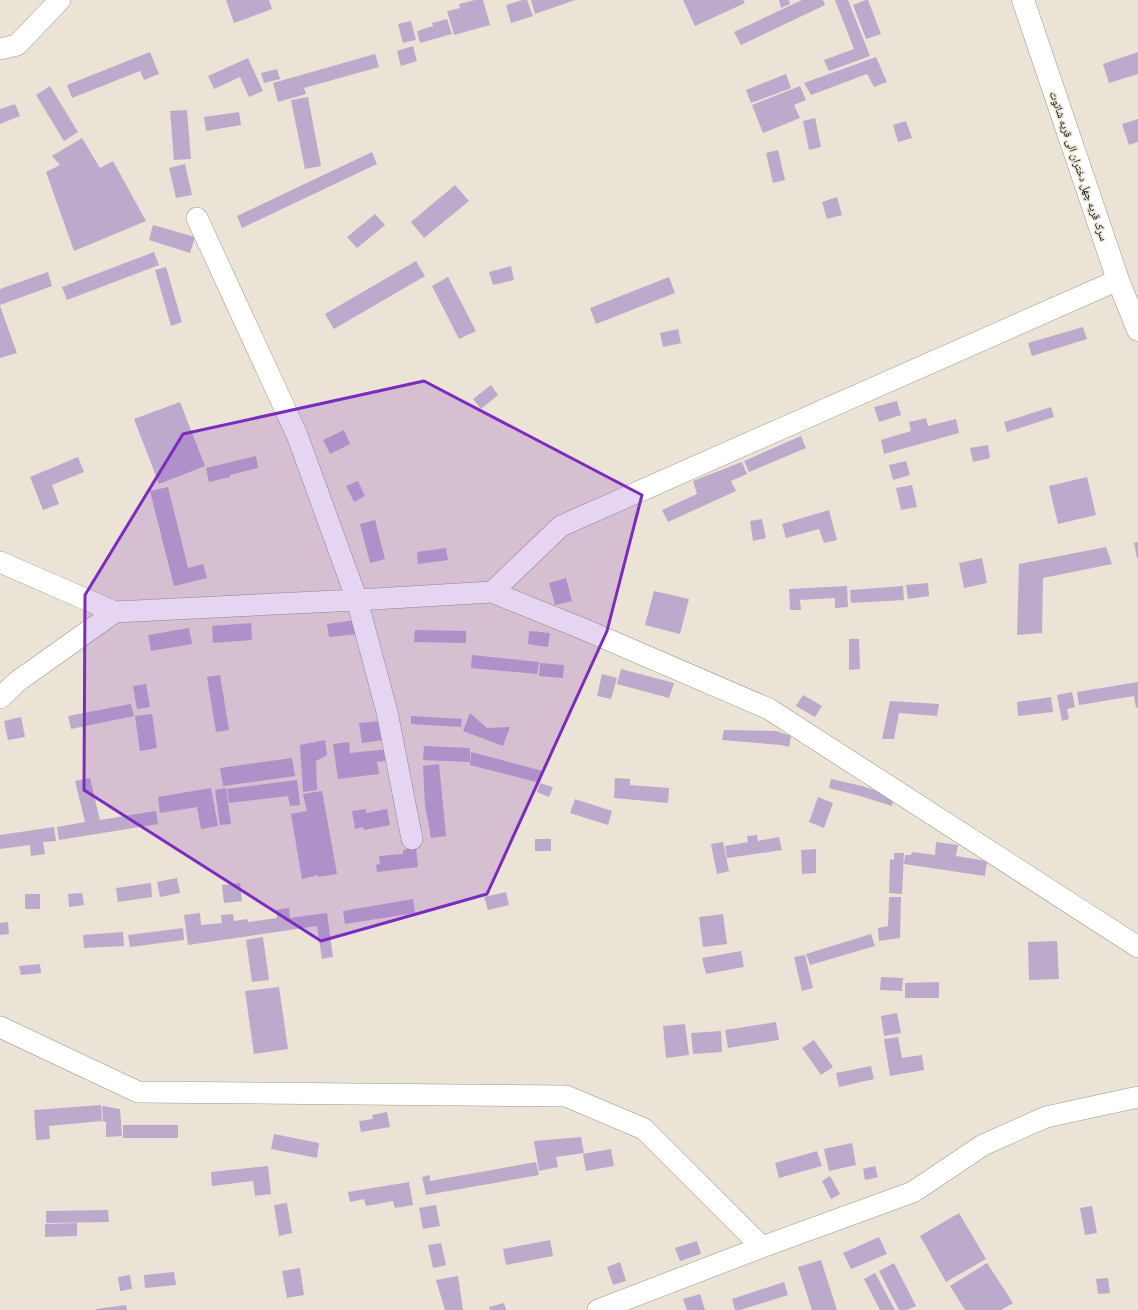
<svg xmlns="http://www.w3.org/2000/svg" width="1138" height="1310" viewBox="0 0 1138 1310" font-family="'Fira Sans Condensed','Noto Naskh Arabic',sans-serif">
  <rect width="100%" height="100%" fill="#ebe4d6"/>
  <g fill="#bca9cb">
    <polygon points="226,0 269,0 272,9 234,23"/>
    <polygon points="475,0 483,0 490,25 454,35 447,11 460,8 459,4"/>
    <polygon points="522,0 527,0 533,16 511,23 506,5"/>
    <polygon points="531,0 575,0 535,14"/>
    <polygon points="683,0 743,0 745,3 695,26"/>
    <polygon points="779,0 789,0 790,4 781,8"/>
    <polygon points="802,0 823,0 825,5 741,45 734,32"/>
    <polygon points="835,0 848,0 870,56 829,71 824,60 854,49"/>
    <polygon points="866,0 868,0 881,34 866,39 853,5"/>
    <polygon points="447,19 452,34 420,43 417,31 433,26 432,23"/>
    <polygon points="411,21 416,40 403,43 398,24"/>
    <polygon points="413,46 417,61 401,66 397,51"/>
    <polygon points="150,52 159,74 144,80 140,71 72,98 67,85"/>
    <polygon points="1138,52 1138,74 1109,83 1103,64"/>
    <polygon points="375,54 379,67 304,88 306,94 278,102 273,83"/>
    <polygon points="876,57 887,82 874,87 867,74 811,95 804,83"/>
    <polygon points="248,58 263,91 249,97 240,77 214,89 208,76"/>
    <polygon points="277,69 280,79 264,83 261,73"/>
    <polygon points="786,74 791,88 751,103 746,90"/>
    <polygon points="50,86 78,132 64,141 36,95"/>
    <polygon points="800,86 806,100 794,105 800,118 763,133 752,105"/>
    <polygon points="308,97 321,166 305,169 291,100"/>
    <polygon points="15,104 20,116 0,124 0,109"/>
    <polygon points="187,110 191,159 174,160 170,111"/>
    <polygon points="239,112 241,125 206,131 204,117"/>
    <polygon points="815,118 821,147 809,150 803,121"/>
    <polygon points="1138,119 1138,142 1129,145 1122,124"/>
    <polygon points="906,121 912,138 898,142 893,125"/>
    <polygon points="82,138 100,168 113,161 146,221 74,251 46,172 60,165 52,156"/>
    <polygon points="778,150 785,180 773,183 766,153"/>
    <polygon points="372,152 377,164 242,228 237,216"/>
    <polygon points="185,164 192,195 176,198 169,168"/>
    <polygon points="455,185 469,201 424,238 411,222"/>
    <polygon points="837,197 842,215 827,219 822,202"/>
    <polygon points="375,214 385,225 357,248 347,237"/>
    <polygon points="153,225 195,237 190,253 149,240"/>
    <polygon points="154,252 159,265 67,300 62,287"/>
    <polygon points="416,261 425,276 334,329 325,314"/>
    <polygon points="511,266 514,280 493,285 489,272"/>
    <polygon points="166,267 182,322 171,326 155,270"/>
    <polygon points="48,272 52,286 0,305 0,289"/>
    <polygon points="448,277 476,331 459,339 432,286"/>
    <polygon points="669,277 675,293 596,324 590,308"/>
    <polygon points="0,306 17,353 0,358"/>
    <polygon points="1083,327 1087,339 1032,356 1028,343"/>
    <polygon points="678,329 681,343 663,347 660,333"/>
    <polygon points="491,385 498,395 481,409 473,399"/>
    <polygon points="897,401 901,415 879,422 874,407"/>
    <polygon points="180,402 205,466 159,484 134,419"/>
    <polygon points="1051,407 1054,417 1007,432 1004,422"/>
    <polygon points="926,418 928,426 956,419 959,433 884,454 881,440 911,431 909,422"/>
    <polygon points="344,430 350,444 330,454 323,440"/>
    <polygon points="801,436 806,448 749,472 744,461"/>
    <polygon points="988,445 990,458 973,462 970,448"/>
    <polygon points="256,456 258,468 230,475 230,477 209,482 206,468"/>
    <polygon points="78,457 84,472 52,485 59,504 43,510 30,477"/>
    <polygon points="906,461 910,475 893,480 889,465"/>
    <polygon points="742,462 747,474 731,481 736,491 668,522 662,510 697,494 693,481"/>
    <polygon points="1087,477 1096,515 1058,524 1049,486"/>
    <polygon points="358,481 365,496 354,502 346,486"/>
    <polygon points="912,485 917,507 901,510 896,488"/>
    <polygon points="168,487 188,568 203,564 207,578 174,586 150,491"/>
    <polygon points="829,510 837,540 824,543 819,529 786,538 782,524"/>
    <polygon points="762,519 766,538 753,541 750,521"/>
    <polygon points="375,520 385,559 370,563 360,524"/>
    <polygon points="1138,542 1138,558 1137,558 1134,543"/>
    <polygon points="1106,547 1112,564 1043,578 1042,633 1017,635 1019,564"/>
    <polygon points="446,548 448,560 418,564 417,552"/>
    <polygon points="982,558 987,583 964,588 959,563"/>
    <polygon points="566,578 572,601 555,605 549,583"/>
    <polygon points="928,583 929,596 908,599 906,585"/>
    <polygon points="847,586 848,607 835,608 835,598 800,600 801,610 790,610 789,589"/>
    <polygon points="903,586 904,600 851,603 850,590"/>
    <polygon points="654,591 689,599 680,634 645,625"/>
    <polygon points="356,620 357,634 329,637 327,624"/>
    <polygon points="251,623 252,640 213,643 212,626"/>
    <polygon points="189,628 192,644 151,651 148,635"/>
    <polygon points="415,630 466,631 466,643 414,642"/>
    <polygon points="529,631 550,633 548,647 528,644"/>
    <polygon points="849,639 859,639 860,669 849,670"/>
    <polygon points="472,655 539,662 537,674 471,668"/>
    <polygon points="540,663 564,665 563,678 539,676"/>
    <polygon points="621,669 674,683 669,698 617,684"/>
    <polygon points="602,674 617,678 611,699 597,696"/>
    <polygon points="220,675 229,730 216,732 207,677"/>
    <polygon points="1138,682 1138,707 1136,708 1134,696 1079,705 1077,692"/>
    <polygon points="146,684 150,707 137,709 133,686"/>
    <polygon points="1072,692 1075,707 1067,709 1069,719 1062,721 1057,695"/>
    <polygon points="803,695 822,706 815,717 796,706"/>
    <polygon points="1051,697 1053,712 1018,716 1017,702"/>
    <polygon points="890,701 939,704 937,716 899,713 894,739 882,739"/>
    <polygon points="131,704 134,716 71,729 68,716"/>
    <polygon points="470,713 487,728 510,727 503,746 463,731"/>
    <polygon points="152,714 157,748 140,751 135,716"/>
    <polygon points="411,716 462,719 461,727 411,724"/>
    <polygon points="21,717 25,737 8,740 4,721"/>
    <polygon points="381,721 383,740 362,743 359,723"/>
    <polygon points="724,730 776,731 791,736 789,747 781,745 722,740"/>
    <polygon points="325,740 327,755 316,761 317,790 303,792 300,745"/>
    <polygon points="349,742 350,753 389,749 390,760 377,762 379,774 338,779 333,744"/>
    <polygon points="424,746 470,748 470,762 423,760"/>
    <polygon points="471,752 543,771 540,783 470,765"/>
    <polygon points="292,758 295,776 223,786 220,768"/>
    <polygon points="439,764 446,836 431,838 425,805 423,766"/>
    <polygon points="90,778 100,820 156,811 158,824 59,840 57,827 85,822 75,781"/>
    <polygon points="615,778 630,779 630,785 669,788 668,803 614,798"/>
    <polygon points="831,779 862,786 894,797 892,806 860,796 829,788"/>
    <polygon points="297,780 300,805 290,806 288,796 229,803 227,789"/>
    <polygon points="540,783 553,787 549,797 537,792"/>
    <polygon points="211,788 218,826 201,829 197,807 160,813 158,797"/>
    <polygon points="226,788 231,824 220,825 215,790"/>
    <polygon points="322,791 337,874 318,877 318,875 302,879 291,814 307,811 303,794"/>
    <polygon points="818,797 833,803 824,828 809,822"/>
    <polygon points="575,799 612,811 608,825 570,813"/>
    <polygon points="366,809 366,813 387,809 390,825 364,830 363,827 355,829 352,811"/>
    <polygon points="54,827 56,841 43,842 45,854 31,856 30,845 0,849 0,835"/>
    <polygon points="757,835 758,841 779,837 782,850 727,858 725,846 748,842 747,836"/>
    <rect x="535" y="839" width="16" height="12"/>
    <polygon points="723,842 729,871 717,874 711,844"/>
    <polygon points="936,842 958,845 956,856 987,861 985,876 904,864 905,855 911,855 912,852 935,855"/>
    <polygon points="416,848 418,867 377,872 376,865 380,864 379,856 403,854 403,850"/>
    <polygon points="816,849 816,873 802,874 801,850"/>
    <polygon points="894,853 904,853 902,894 889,893 890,859 894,860"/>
    <polygon points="177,878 180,893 160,897 157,882"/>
    <polygon points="151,883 152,897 118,902 116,888"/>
    <polygon points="240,883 242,901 224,903 222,885"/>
    <polygon points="506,892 509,905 488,910 484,897"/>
    <polygon points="82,893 84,905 69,907 68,894"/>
    <rect x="25" y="894" width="15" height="15"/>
    <polygon points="889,897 901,897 900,938 879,941 878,928 888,926"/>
    <polygon points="413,899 415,913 345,924 343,911"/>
    <polygon points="289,908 290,918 327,913 333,957 322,959 317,926 188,945 184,915 200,913 201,925 222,923 221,915 233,914 234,921 247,919 248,922 277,918 276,910"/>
    <polygon points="723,914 727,944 703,947 699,917"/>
    <polygon points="8,922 9,934 0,935 0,923"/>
    <polygon points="183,928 184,940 130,947 128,935"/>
    <polygon points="123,932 124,946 84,948 83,935"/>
    <polygon points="871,934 875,946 810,965 806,954"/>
    <polygon points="263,937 269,980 252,982 246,940"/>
    <polygon points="1057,941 1059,979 1029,980 1028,942"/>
    <polygon points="741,951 744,967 706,974 702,958"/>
    <polygon points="805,955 813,988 802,991 794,957"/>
    <polygon points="40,964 41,973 21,975 19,966"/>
    <polygon points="881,977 903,978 902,991 880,990"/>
    <polygon points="939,982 939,998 905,998 905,983"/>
    <polygon points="279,987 288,1049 254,1054 245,991"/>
    <polygon points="897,1013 901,1033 884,1036 881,1016"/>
    <polygon points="776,1022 779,1040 728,1048 725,1030"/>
    <polygon points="685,1024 689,1055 666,1058 663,1026"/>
    <polygon points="721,1031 722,1052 693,1054 691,1033"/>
    <polygon points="898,1037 902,1058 922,1055 924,1070 890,1076 884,1039"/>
    <polygon points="814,1040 833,1067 821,1075 802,1048"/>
    <polygon points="871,1066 874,1079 839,1087 836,1073"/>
    <polygon points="101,1105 102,1121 49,1126 50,1139 36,1140 34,1110"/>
    <polygon points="102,1106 120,1109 122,1136 106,1137 106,1122 103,1122"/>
    <polygon points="387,1112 390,1127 361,1132 359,1121 373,1119 372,1115"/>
    <rect x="123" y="1125" width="55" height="13"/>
    <polygon points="274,1134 319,1143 317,1158 271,1149"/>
    <polygon points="581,1137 584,1153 556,1157 558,1167 539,1171 534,1141"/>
    <polygon points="852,1143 856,1165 829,1171 824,1149"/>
    <polygon points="611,1149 614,1166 586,1171 583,1154"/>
    <polygon points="817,1151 822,1166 779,1178 775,1163"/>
    <polygon points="536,1162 539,1175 426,1195 422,1177 430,1175 430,1181"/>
    <polygon points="268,1166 271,1194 255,1196 253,1181 212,1186 211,1172"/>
    <polygon points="875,1166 878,1177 865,1180 863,1169"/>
    <polygon points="830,1176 840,1194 831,1199 822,1181"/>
    <polygon points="409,1182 413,1205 395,1208 393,1201 366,1206 364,1199 350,1202 348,1192"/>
    <polygon points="287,1203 292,1233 279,1236 274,1205"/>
    <polygon points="436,1205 440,1226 423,1229 419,1208"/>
    <polygon points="1092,1206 1097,1233 1085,1235 1080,1208"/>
    <polygon points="108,1210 109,1222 46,1223 46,1211"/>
    <polygon points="959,1213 986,1259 946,1282 920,1236"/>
    <polygon points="77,1223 77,1236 45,1237 45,1224"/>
    <polygon points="879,1237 887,1254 851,1269 843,1253"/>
    <polygon points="550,1240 553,1256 506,1265 503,1249"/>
    <polygon points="697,1241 701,1254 680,1261 675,1248"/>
    <polygon points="441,1243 446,1265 433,1268 428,1245"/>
    <polygon points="821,1260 837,1310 812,1310 798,1267"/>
    <polygon points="620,1262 626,1281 613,1285 607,1267"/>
    <polygon points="894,1263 916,1306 907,1310 899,1310 879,1271"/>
    <polygon points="987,1263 1013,1303 1001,1310 965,1310 950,1286"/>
    <polygon points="300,1268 304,1295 287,1298 282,1271"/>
    <polygon points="174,1272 176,1285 145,1288 144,1275"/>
    <polygon points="875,1273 895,1310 880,1310 864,1279"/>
    <polygon points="130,1275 132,1289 120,1291 118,1277"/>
    <polygon points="458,1276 463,1310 445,1310 436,1280"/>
    <polygon points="1108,1278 1110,1293 1098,1294 1096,1279"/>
    <polygon points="784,1282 788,1295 740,1310 735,1310 732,1299"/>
    <polygon points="700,1294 705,1310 687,1310 683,1299"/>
    <polygon points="504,1303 506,1310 490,1310 489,1307"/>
    <polygon points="126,1305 127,1310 96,1310 96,1309"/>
  </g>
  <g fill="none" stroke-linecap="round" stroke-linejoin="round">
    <defs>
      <g id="minor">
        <polyline points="0,49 17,45 60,0"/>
        <polyline points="197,218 297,435 357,600 387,712 412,839"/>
        <polyline points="0,562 115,612 357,600 492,592 588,631 769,709 1138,947"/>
        <polyline points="492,592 561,526 1118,280"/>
        <polyline points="0,698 18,681 115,612"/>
        <polyline points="0,1027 138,1092 566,1096 644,1129 762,1247"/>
        <polyline points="598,1310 762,1247 913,1192 983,1145 1046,1117 1138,1097"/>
      </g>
      <polyline id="tertiary" points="1023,0 1118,280 1138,330"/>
    </defs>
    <use href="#minor" stroke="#9c9689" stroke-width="22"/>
    <use href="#tertiary" stroke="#9c9689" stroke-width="23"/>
    <use href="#minor" stroke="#fff" stroke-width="21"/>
    <use href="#tertiary" stroke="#fff" stroke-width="22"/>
  </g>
  <path fill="#7b2cbf" fill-opacity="0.2" stroke="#7b2cbf" stroke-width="3" stroke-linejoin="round" d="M 424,381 L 642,495 L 607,631 L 487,894 L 321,941 L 84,790 L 85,595 L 183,434 Z"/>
  <g text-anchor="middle" stroke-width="3" stroke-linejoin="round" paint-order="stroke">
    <g font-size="11" fill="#0f0d08" stroke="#ebe4d6">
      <text transform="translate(1079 166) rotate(71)" y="4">سرک قریه چهل دختران الی قریه شاتوت</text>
    </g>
  </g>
</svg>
